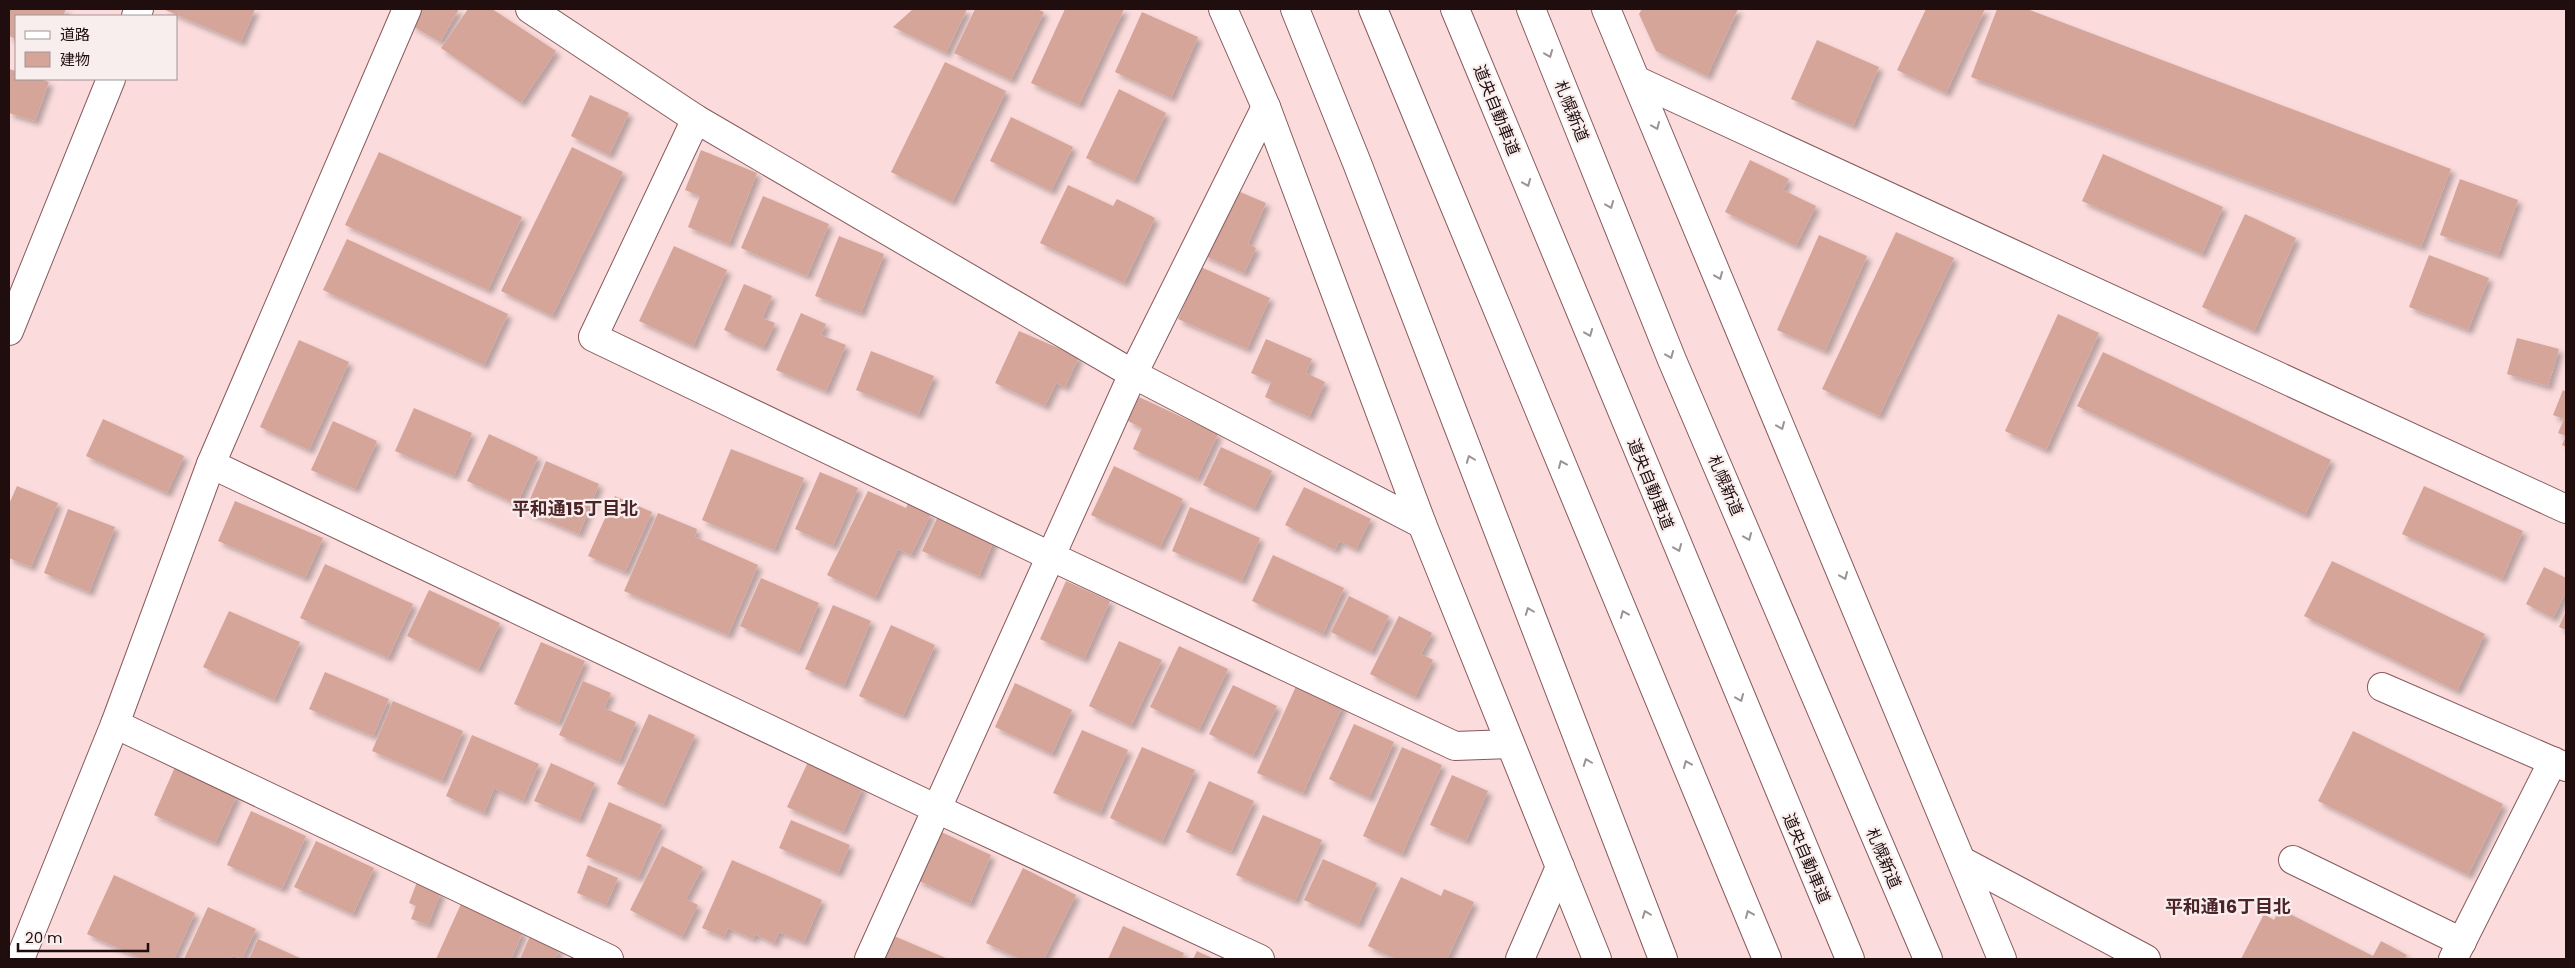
<svg xmlns="http://www.w3.org/2000/svg" width="2575" height="968" viewBox="0 0 2575 968" font-family="Poppins,'Noto Sans JP',sans-serif">
  <defs>
    <filter id="shadow"><feDropShadow dx="4.5" dy="4.5" stdDeviation="2.5" flood-color="#0004"/></filter>
  </defs>
  <rect width="100%" height="100%" fill="#fbdbdb"/>
  <g fill="#d4a598" filter="url(#shadow)">
    <polygon points="9,9 66,9 63,16 16,16 16,39 9,36"/>
    <polygon points="163,9 255,9 241,42"/>
    <polygon points="421,9 459,9 440,42 411,25"/>
    <polygon points="468,9 492,9 556,51 521,103 441,48"/>
    <polygon points="913,9 967,9 946,53 893,27"/>
    <polygon points="975,9 1036,9 1044,12 1011,80 954,53"/>
    <polygon points="1065,9 1124,9 1079,105 1031,83"/>
    <polygon points="1642,9 1738,9 1707,76 1656,51 1639,14"/>
    <polygon points="1926,9 1985,9 1946,93 1897,70"/>
    <polygon points="1997,9 2027,9 2451,169 2421,247 1971,77"/>
    <polygon points="1142,12 1198,37 1171,98 1115,72"/>
    <polygon points="1817,40 1879,67 1853,126 1791,99"/>
    <polygon points="945,62 1006,91 952,202 891,172"/>
    <polygon points="9,69 16,71 16,79 40,79 49,82 35,121 9,113"/>
    <polygon points="1119,89 1166,113 1134,181 1086,158"/>
    <polygon points="590,95 629,113 609,155 571,136"/>
    <polygon points="1011,117 1073,147 1051,191 990,161"/>
    <polygon points="572,147 623,172 552,316 501,291"/>
    <polygon points="701,150 757,173 729,244 688,227 700,196 685,190"/>
    <polygon points="379,152 522,217 488,290 345,225"/>
    <polygon points="2103,154 2223,207 2202,254 2082,201"/>
    <polygon points="1750,160 1789,179 1783,190 1816,206 1796,246 1725,212"/>
    <polygon points="2460,179 2518,200 2498,255 2440,235"/>
    <polygon points="1068,185 1113,206 1117,199 1155,218 1124,283 1040,243"/>
    <polygon points="1233,189 1266,203 1248,244 1256,248 1244,273 1203,255"/>
    <polygon points="763,196 829,224 807,276 741,248"/>
    <polygon points="2245,214 2296,238 2254,331 2202,307"/>
    <polygon points="1896,232 1954,258 1879,416 1822,389"/>
    <polygon points="1819,235 1867,256 1825,351 1777,330"/>
    <polygon points="839,236 884,254 861,313 815,296"/>
    <polygon points="347,239 508,314 484,365 323,290"/>
    <polygon points="674,246 727,270 693,346 639,321"/>
    <polygon points="2429,255 2489,278 2468,330 2409,307"/>
    <polygon points="1201,267 1270,298 1247,349 1178,319"/>
    <polygon points="744,284 772,296 762,318 775,323 763,348 724,330"/>
    <polygon points="801,313 826,324 821,335 846,345 826,391 776,370"/>
    <polygon points="2058,314 2099,333 2046,450 2005,431"/>
    <polygon points="1019,331 1079,357 1065,387 1056,383 1045,406 995,383"/>
    <polygon points="2517,338 2559,349 2548,386 2507,374"/>
    <polygon points="1266,339 1312,359 1306,373 1325,382 1309,417 1265,397 1271,382 1251,373"/>
    <polygon points="299,340 349,362 309,450 260,427"/>
    <polygon points="871,351 934,376 918,415 856,390"/>
    <polygon points="2103,352 2331,460 2305,515 2077,406"/>
    <polygon points="2563,390 2566,392 2566,447 2562,445 2566,436 2558,433 2564,419 2553,415"/>
    <polygon points="1139,397 1218,434 1197,479 1133,449 1142,428 1128,421"/>
    <polygon points="414,408 472,433 454,476 395,451"/>
    <polygon points="103,419 184,456 167,493 86,456"/>
    <polygon points="333,421 377,441 355,489 311,470"/>
    <polygon points="489,434 538,457 517,504 467,481"/>
    <polygon points="1221,447 1272,471 1254,509 1203,485"/>
    <polygon points="731,449 804,478 774,550 702,520"/>
    <polygon points="546,461 599,484 579,534 525,511"/>
    <polygon points="1114,466 1183,499 1160,547 1091,515"/>
    <polygon points="820,472 858,488 833,546 795,529"/>
    <polygon points="17,486 58,503 31,567 9,558 9,504"/>
    <polygon points="2424,486 2523,531 2502,579 2402,534"/>
    <polygon points="1304,487 1371,519 1356,549 1339,541 1335,550 1285,525"/>
    <polygon points="868,491 906,508 908,503 931,514 911,555 898,549 875,598 827,575"/>
    <polygon points="615,496 652,512 625,572 588,556"/>
    <polygon points="235,501 323,538 305,578 218,541"/>
    <polygon points="1190,507 1260,538 1242,581 1172,551"/>
    <polygon points="68,509 115,527 89,592 44,573"/>
    <polygon points="658,513 697,529 695,537 758,565 728,635 624,591"/>
    <polygon points="939,514 995,538 979,576 922,551"/>
    <polygon points="1273,555 1344,588 1323,634 1252,601"/>
    <polygon points="2332,561 2485,634 2457,691 2304,616"/>
    <polygon points="325,564 413,604 388,658 300,618"/>
    <polygon points="2544,567 2566,578 2566,592 2553,618 2526,604"/>
    <polygon points="761,578 819,603 798,652 740,626"/>
    <polygon points="1066,581 1110,601 1084,659 1040,639"/>
    <polygon points="429,590 500,623 478,670 407,636"/>
    <polygon points="1349,596 1389,616 1371,652 1331,632"/>
    <polygon points="833,605 871,621 844,686 805,669"/>
    <polygon points="229,611 300,642 274,700 203,667"/>
    <polygon points="2566,611 2566,630 2559,627"/>
    <polygon points="1399,616 1432,633 1421,654 1433,660 1415,697 1370,674"/>
    <polygon points="891,625 935,645 903,716 859,696"/>
    <polygon points="1119,641 1162,660 1131,726 1089,706"/>
    <polygon points="541,642 585,661 558,723 514,704"/>
    <polygon points="1179,646 1228,669 1199,730 1150,707"/>
    <polygon points="325,672 389,699 373,736 309,709"/>
    <polygon points="583,681 611,693 604,708 636,722 619,762 559,735"/>
    <polygon points="1015,683 1072,710 1052,754 995,727"/>
    <polygon points="1297,684 1343,705 1303,793 1257,773"/>
    <polygon points="1233,685 1277,706 1253,756 1209,734"/>
    <polygon points="393,701 463,731 442,781 372,751"/>
    <polygon points="649,714 695,735 663,805 617,784"/>
    <polygon points="1354,724 1394,742 1369,798 1329,779"/>
    <polygon points="1082,730 1128,750 1100,813 1053,793"/>
    <polygon points="2353,731 2503,804 2468,875 2318,801"/>
    <polygon points="472,735 539,764 523,801 494,788 484,813 446,796"/>
    <polygon points="1142,747 1195,770 1162,842 1110,818"/>
    <polygon points="1402,747 1442,765 1402,854 1363,836"/>
    <polygon points="808,762 863,787 843,832 787,807"/>
    <polygon points="551,763 595,783 579,820 534,801"/>
    <polygon points="175,767 237,795 215,843 154,815"/>
    <polygon points="1452,775 1488,791 1466,841 1430,825"/>
    <polygon points="1209,781 1254,801 1231,852 1186,832"/>
    <polygon points="609,802 662,825 638,878 586,856"/>
    <polygon points="251,811 306,836 282,889 227,865"/>
    <polygon points="1263,815 1322,840 1295,901 1236,875"/>
    <polygon points="791,820 850,845 838,873 779,848"/>
    <polygon points="939,831 991,855 970,904 917,880"/>
    <polygon points="316,841 374,868 353,914 294,887"/>
    <polygon points="662,846 703,867 686,899 698,905 682,937 630,910"/>
    <polygon points="1323,859 1377,883 1358,925 1304,900"/>
    <polygon points="732,860 822,900 804,942 779,932 774,943 755,934 753,939 728,928 724,937 702,928"/>
    <polygon points="588,865 618,878 606,905 577,893"/>
    <polygon points="1023,868 1076,895 1044,959 1020,959 986,943"/>
    <polygon points="114,875 195,913 174,959 142,959 87,934"/>
    <polygon points="1401,877 1441,896 1444,889 1474,902 1447,959 1396,959 1368,946"/>
    <polygon points="417,882 441,892 428,925 411,919 416,906 409,903"/>
    <polygon points="461,904 523,932 511,959 436,959"/>
    <polygon points="208,907 256,929 242,959 233,955 231,959 184,959"/>
    <polygon points="2280,909 2373,956 2381,941 2407,955 2404,959 2241,959 2264,914 2274,920"/>
    <polygon points="1123,926 1184,953 1181,959 1108,959"/>
    <polygon points="530,936 560,949 555,959 520,959"/>
    <polygon points="894,936 948,959 884,959"/>
    <polygon points="258,939 302,959 249,959"/>
    <polygon points="1197,951 1214,959 1193,959"/>
  </g>
  <g fill="none" stroke-linecap="round" stroke-linejoin="round">
    <defs>
      <g id="minor">
        <polyline points="530,9 696,119 1133,374 1422,524"/>
        <polyline points="1223,9 1266,107 1422,524 1597,959"/>
        <polyline points="1606,9 2002,959"/>
        <polyline points="136,16 139,9"/>
        <polyline points="1638,81 2566,509"/>
        <polyline points="696,119 593,337 1050,556 1455,746 1510,744"/>
        <polyline points="9,331 111,79"/>
        <polyline points="211,464 937,809 1260,959"/>
        <polyline points="2382,687 2566,767"/>
        <polyline points="115,724 609,959"/>
        <polyline points="2293,860 2462,942"/>
        <polyline points="1962,861 2146,959"/>
        <polyline points="20,959 115,724 211,464 407,9"/>
        <polyline points="869,959 1133,374 1266,107"/>
        <polyline points="1520,959 1560,867"/>
        <polyline points="2453,959 2553,761"/>
      </g>
      <g id="highway">
        <polyline points="1295,9 1357,163 1663,959"/>
        <polyline points="1373,9 1767,959"/>
        <polyline points="1455,9 1850,959"/>
        <polyline points="1531,9 1672,360 1928,959"/>
      </g>
    </defs>
    <use href="#minor" stroke="#875a5d" stroke-width="30"/>
    <use href="#highway" stroke="#875a5d" stroke-width="30"/>
    <use href="#minor" stroke="#fff" stroke-width="28"/>
    <use href="#highway" stroke="#fff" stroke-width="28"/>
  </g>
  <defs><path id="oneway-chevron" d="M-2-3.5L2.5 0L-2 3.5" fill="none" stroke-width="1.6" stroke-linecap="round" stroke-linejoin="round" transform="scale(1.25)"/></defs>
  <g stroke="#9b9393">
    <use href="#oneway-chevron" transform="translate(1549 54) rotate(68)"/>
    <use href="#oneway-chevron" transform="translate(1656 126) rotate(67)"/>
    <use href="#oneway-chevron" transform="translate(1527 183) rotate(68)"/>
    <use href="#oneway-chevron" transform="translate(1610 205) rotate(68)"/>
    <use href="#oneway-chevron" transform="translate(1719 276) rotate(67)"/>
    <use href="#oneway-chevron" transform="translate(1589 333) rotate(68)"/>
    <use href="#oneway-chevron" transform="translate(1670 355) rotate(68)"/>
    <use href="#oneway-chevron" transform="translate(1781 426) rotate(67)"/>
    <use href="#oneway-chevron" transform="translate(1470 459) rotate(-111)"/>
    <use href="#oneway-chevron" transform="translate(1562 464) rotate(-113)"/>
    <use href="#oneway-chevron" transform="translate(1748 537) rotate(67)"/>
    <use href="#oneway-chevron" transform="translate(1678 548) rotate(68)"/>
    <use href="#oneway-chevron" transform="translate(1844 576) rotate(67)"/>
    <use href="#oneway-chevron" transform="translate(1529 611) rotate(-111)"/>
    <use href="#oneway-chevron" transform="translate(1624 614) rotate(-113)"/>
    <use href="#oneway-chevron" transform="translate(1740 698) rotate(67)"/>
    <use href="#oneway-chevron" transform="translate(1587 762) rotate(-111)"/>
    <use href="#oneway-chevron" transform="translate(1687 764) rotate(-113)"/>
    <use href="#oneway-chevron" transform="translate(1646 914) rotate(-111)"/>
    <use href="#oneway-chevron" transform="translate(1749 914) rotate(-113)"/>
  </g>
  <g text-anchor="middle" stroke-width="4.5" stroke-linejoin="round" paint-order="stroke">
    <g font-size="16" fill="#200e0f" stroke="#f9eeee">
      <text transform="translate(1497 110) rotate(68)" y="6">道央自動車道</text>
      <text transform="translate(1572 111) rotate(68)" y="6">札幌新道</text>
      <text transform="translate(1651 484) rotate(68)" y="6">道央自動車道</text>
      <text transform="translate(1726 485) rotate(67)" y="6">札幌新道</text>
      <text transform="translate(1807 858) rotate(67)" y="6">道央自動車道</text>
      <text transform="translate(1884 858) rotate(67)" y="6">札幌新道</text>
    </g>
    <g font-size="18" font-weight="bold" fill="#4b2427" stroke="#f9eeee">
      <text x="575" y="515">平和通15丁目北</text>
      <text x="2228" y="913">平和通16丁目北</text>
    </g>
  </g>
  <rect width="2575" height="968" fill="none" stroke="#200e0f" stroke-width="20"/>
  <rect x="15" y="15" width="162" height="65" fill="#f9eeee" stroke="#a29495"/>
  <rect x="25" y="31" width="25" height="8" fill="#ffffff" stroke="#a29495"/>
  <text x="60" y="40" font-size="15" fill="#200e0f">道路</text>
  <rect x="25" y="52" width="25" height="15" fill="#d4a598" stroke="#a29495"/>
  <text x="60" y="65" font-size="15" fill="#200e0f">建物</text>
  <path d="M18 943v8h130v-8" fill="none" stroke="#200e0f" stroke-width="2.5"/>
  <text x="25" y="943" font-size="15" fill="#200e0f" stroke="#f9eeee" stroke-width="4" paint-order="stroke">20 m</text>
</svg>
